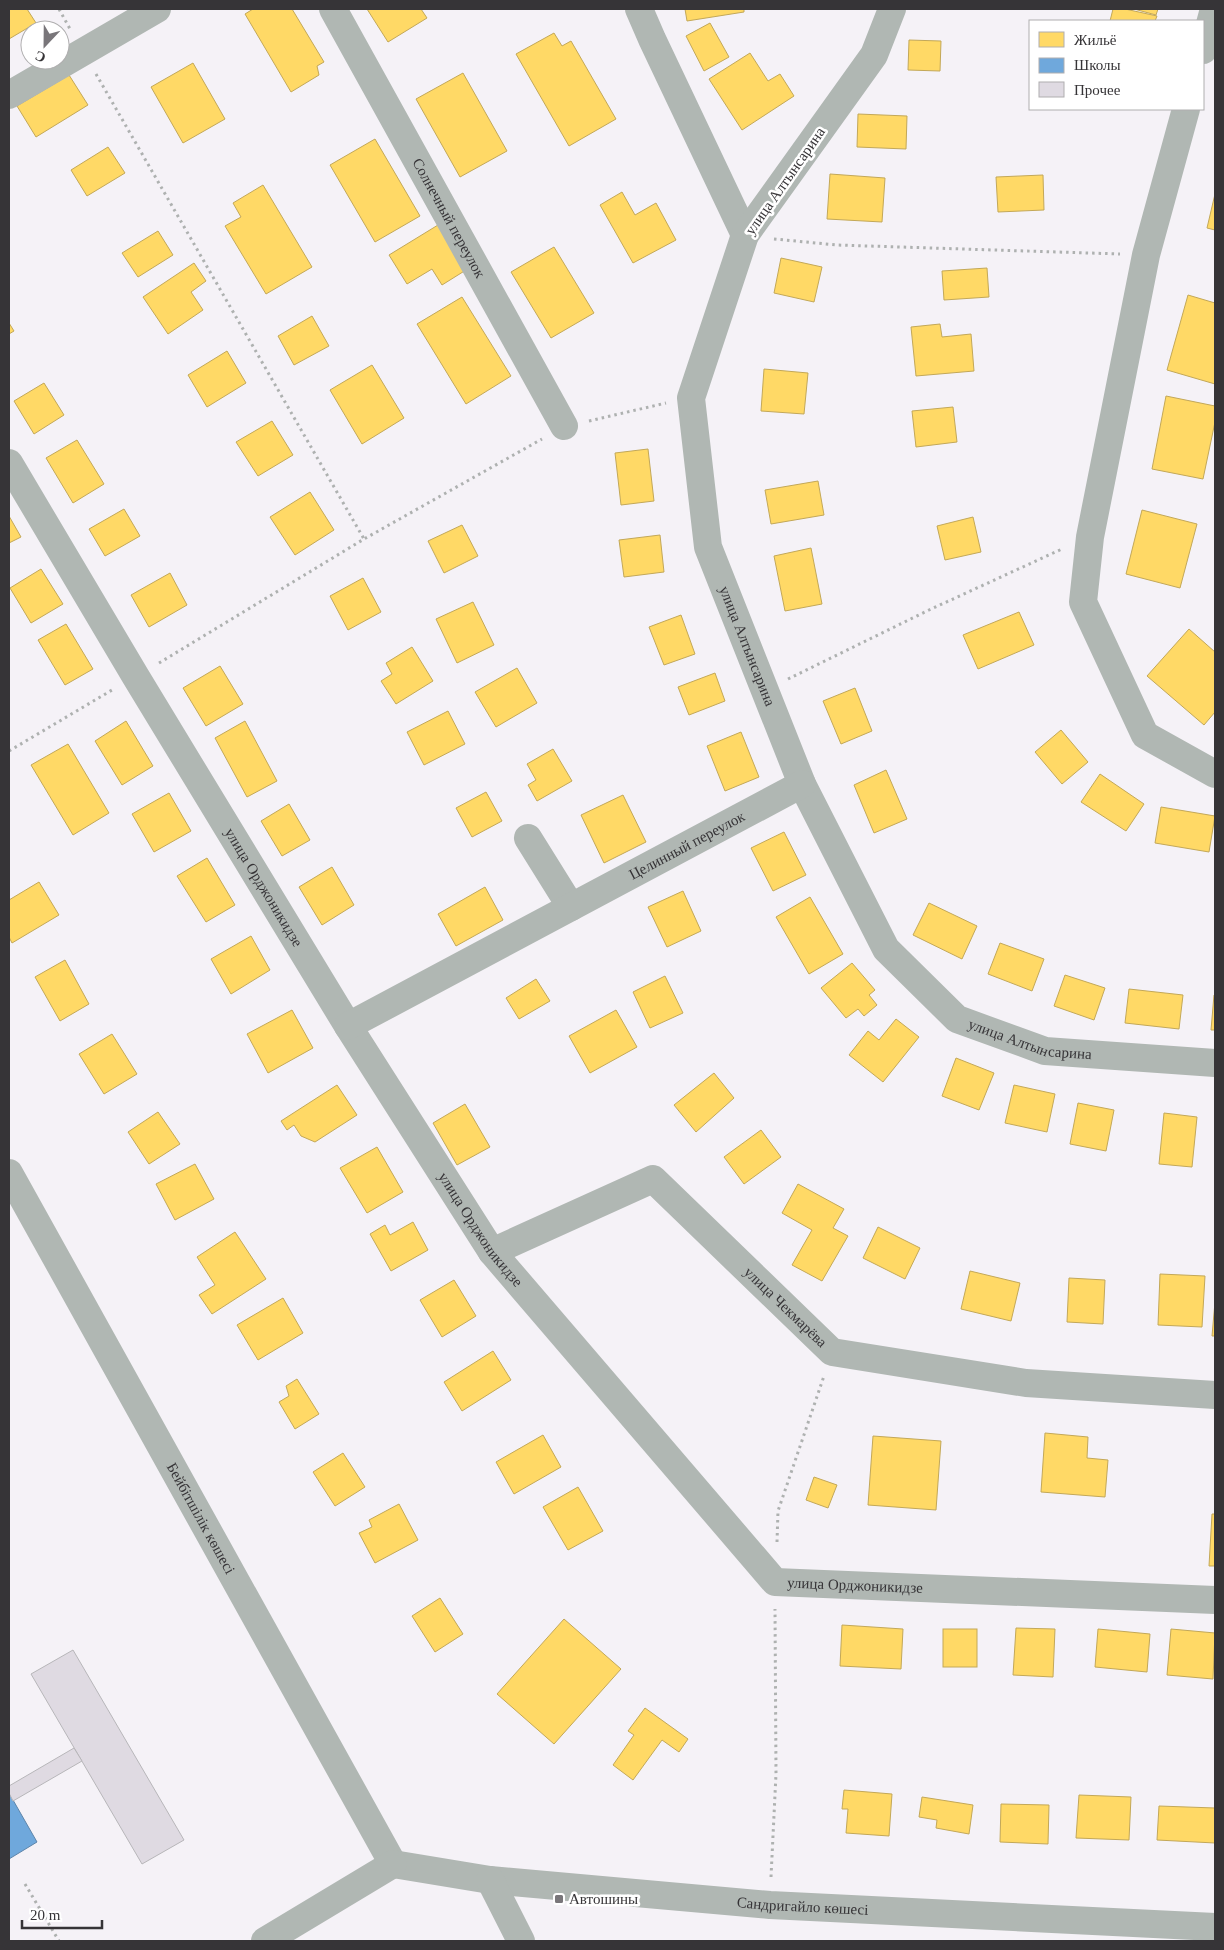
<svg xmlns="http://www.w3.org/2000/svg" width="1224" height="1950" viewBox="0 0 1224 1950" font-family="'Times New Roman',serif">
  <rect width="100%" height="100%" fill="#f5f2f7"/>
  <g fill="#ffd966" stroke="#c3a858">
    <polygon points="9,9 27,9 36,23 9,39"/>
    <polygon points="253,9 292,9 324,62 317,66 319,75 291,92 245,14"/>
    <polygon points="367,9 421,9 427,18 388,42"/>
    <polygon points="685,9 744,9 744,12 687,21"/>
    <polygon points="1113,9 1125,9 1157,16 1155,21 1110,21"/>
    <polygon points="1134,9 1158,9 1156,15"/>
    <polygon points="710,23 729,57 704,71 686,36"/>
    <polygon points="554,33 562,46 571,41 616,119 569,146 516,54"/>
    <polygon points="909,40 941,41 940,71 908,70"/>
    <polygon points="750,53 768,81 780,74 794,96 742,130 709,79"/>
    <polygon points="193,63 225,119 183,143 151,87"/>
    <polygon points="463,73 507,151 460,177 416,99"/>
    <polygon points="69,75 88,105 36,137 17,106"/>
    <polygon points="858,114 907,116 906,149 857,147"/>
    <polygon points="375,139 420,216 375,242 330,165"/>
    <polygon points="108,147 125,173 87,196 71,170"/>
    <polygon points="830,174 885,178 882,222 827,219"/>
    <polygon points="1043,175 1044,210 998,212 996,177"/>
    <polygon points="263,185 312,267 266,294 225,226 241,217 233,203"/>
    <polygon points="622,192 635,215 656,203 676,240 633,263 600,205"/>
    <polygon points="1215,194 1215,230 1207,228"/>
    <polygon points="438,225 466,270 442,285 432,269 407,284 389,255"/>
    <polygon points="158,231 173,255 138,277 122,253"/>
    <polygon points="554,247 594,313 551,338 511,272"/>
    <polygon points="781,258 822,267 814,302 774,293"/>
    <polygon points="194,263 206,281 191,292 203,310 168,334 143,297"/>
    <polygon points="987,268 989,297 944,300 942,271"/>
    <polygon points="1188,295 1215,303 1215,384 1167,370"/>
    <polygon points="462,297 511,376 466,404 417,324"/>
    <polygon points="312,316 329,346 294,365 278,336"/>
    <polygon points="9,323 14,331 9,334"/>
    <polygon points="940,324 942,337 971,334 974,371 916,376 911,327"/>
    <polygon points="227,351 246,383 207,407 188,375"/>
    <polygon points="372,365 404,418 362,444 330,390"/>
    <polygon points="764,369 808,373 804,414 761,411"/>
    <polygon points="44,383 64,415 34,434 14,401"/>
    <polygon points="1166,396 1215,406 1215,422 1203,479 1152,469"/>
    <polygon points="953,407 957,442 916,447 912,411"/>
    <polygon points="272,421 293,455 258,476 236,442"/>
    <polygon points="77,440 104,484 73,503 46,458"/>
    <polygon points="648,449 654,501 621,505 615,453"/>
    <polygon points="818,481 824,515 771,524 765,490"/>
    <polygon points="310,492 334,530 295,555 270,517"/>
    <polygon points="124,509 140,536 105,556 89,529"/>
    <polygon points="1142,510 1197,524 1180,588 1126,574"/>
    <polygon points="9,516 21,537 9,543"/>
    <polygon points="973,517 981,552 945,560 937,526"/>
    <polygon points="462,525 478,556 444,573 428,541"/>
    <polygon points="660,535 664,572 624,577 619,540"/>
    <polygon points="811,548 822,604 785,611 774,556"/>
    <polygon points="41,569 63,604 31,623 10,588"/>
    <polygon points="170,573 187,605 149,627 131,595"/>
    <polygon points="363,578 381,612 348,630 330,596"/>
    <polygon points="473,602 494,645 457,663 436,619"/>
    <polygon points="1019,612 1034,645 978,669 963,635"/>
    <polygon points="681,615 695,654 664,665 649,627"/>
    <polygon points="66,624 93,669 65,685 38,640"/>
    <polygon points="1189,629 1215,652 1215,712 1204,725 1147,676"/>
    <polygon points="412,647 433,681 396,704 381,681 392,674 386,663"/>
    <polygon points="220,666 243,704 206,726 183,688"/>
    <polygon points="517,668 537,703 496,727 475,692"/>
    <polygon points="715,673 725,701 689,715 678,687"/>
    <polygon points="855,688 872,731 841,744 823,701"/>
    <polygon points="448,711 465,744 424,765 407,732"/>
    <polygon points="126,721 153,766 122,785 95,741"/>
    <polygon points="245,721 277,781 247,797 215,738"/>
    <polygon points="1061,730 1088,762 1062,784 1035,752"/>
    <polygon points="741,732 759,777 725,791 707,746"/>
    <polygon points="68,744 109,813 73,835 31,765"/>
    <polygon points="553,749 572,781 537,801 528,785 536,780 527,764"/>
    <polygon points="886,770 907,819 874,833 854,785"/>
    <polygon points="1100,774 1144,804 1126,831 1081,802"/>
    <polygon points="486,792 502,821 472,837 456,808"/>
    <polygon points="169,793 191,831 154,852 132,814"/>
    <polygon points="623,795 646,842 604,863 581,815"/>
    <polygon points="289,804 310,840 282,856 261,821"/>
    <polygon points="1161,807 1215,816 1209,852 1155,843"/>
    <polygon points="784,832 806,875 773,891 751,848"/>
    <polygon points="207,858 235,905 206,922 177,876"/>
    <polygon points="332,867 354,905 322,925 299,887"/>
    <polygon points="39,882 59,915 12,943 9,937 9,900"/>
    <polygon points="485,887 503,920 456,946 438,914"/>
    <polygon points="683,891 701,931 667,947 648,907"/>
    <polygon points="810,897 843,954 809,974 776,917"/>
    <polygon points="929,903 977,926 962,959 913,935"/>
    <polygon points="251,936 270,970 231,994 211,959"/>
    <polygon points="1000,943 1044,959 1032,991 988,974"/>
    <polygon points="65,960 89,1004 60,1021 35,977"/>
    <polygon points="852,963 875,990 869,995 877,1005 864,1016 858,1009 846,1018 821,988"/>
    <polygon points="1065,975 1105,988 1094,1020 1054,1006"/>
    <polygon points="665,976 683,1013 650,1028 633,992"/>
    <polygon points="536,979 550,1001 519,1019 506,998"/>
    <polygon points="1129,989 1183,995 1179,1029 1125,1023"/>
    <polygon points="1214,995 1215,995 1215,1030 1211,1030"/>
    <polygon points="292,1010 313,1048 268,1073 247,1034"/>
    <polygon points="616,1010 637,1047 590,1073 569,1036"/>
    <polygon points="896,1019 919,1037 883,1082 849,1055 868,1031 879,1040"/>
    <polygon points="112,1034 137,1074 104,1094 79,1054"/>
    <polygon points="956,1058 994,1073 979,1110 942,1096"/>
    <polygon points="714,1073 734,1098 696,1132 674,1105"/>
    <polygon points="337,1085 357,1115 315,1142 301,1136 294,1125 287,1130 281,1121"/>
    <polygon points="1014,1085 1055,1094 1047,1132 1005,1123"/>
    <polygon points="1078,1103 1114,1110 1106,1151 1070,1144"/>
    <polygon points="465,1104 490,1147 457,1165 433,1123"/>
    <polygon points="158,1112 180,1144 149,1164 128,1132"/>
    <polygon points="1164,1113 1197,1117 1192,1167 1159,1164"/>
    <polygon points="761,1130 781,1157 744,1184 724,1157"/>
    <polygon points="377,1147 403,1192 367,1213 340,1168"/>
    <polygon points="195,1164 214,1199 175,1220 156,1184"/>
    <polygon points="798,1184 844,1209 833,1228 848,1236 822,1281 792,1265 812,1230 782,1213"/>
    <polygon points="413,1222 428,1250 391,1271 370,1234 385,1225 390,1235"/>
    <polygon points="878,1227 920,1248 905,1279 863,1258"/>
    <polygon points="235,1232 266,1279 212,1314 199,1295 215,1285 197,1257"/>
    <polygon points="970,1271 1020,1283 1011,1321 961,1309"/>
    <polygon points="1160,1274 1205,1276 1202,1327 1158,1325"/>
    <polygon points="1069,1278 1105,1280 1103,1324 1067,1322"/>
    <polygon points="454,1280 476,1316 442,1337 420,1300"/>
    <polygon points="283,1298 303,1333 258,1360 237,1325"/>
    <polygon points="1215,1302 1215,1336 1212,1336"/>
    <polygon points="493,1351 511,1380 462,1411 444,1382"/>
    <polygon points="297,1379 319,1414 295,1429 279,1402 289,1396 286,1386"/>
    <polygon points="1045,1433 1088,1437 1087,1458 1108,1460 1105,1497 1041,1492"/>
    <polygon points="543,1435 561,1467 514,1494 496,1462"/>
    <polygon points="873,1436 941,1441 936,1510 868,1505"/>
    <polygon points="343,1453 365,1487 335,1506 313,1472"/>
    <polygon points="814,1477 837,1485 828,1508 806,1500"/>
    <polygon points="578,1487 603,1531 568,1550 543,1507"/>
    <polygon points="399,1504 418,1540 375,1563 359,1533 372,1527 369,1520"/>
    <polygon points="1212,1514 1215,1514 1215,1566 1209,1566"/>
    <polygon points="440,1598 463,1634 435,1652 412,1616"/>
    <polygon points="564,1619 621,1669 554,1744 497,1694"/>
    <polygon points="842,1625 903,1629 901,1669 840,1666"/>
    <polygon points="1016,1628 1055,1629 1053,1677 1013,1675"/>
    <rect x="943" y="1629" width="34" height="38"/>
    <polygon points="1098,1629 1150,1634 1147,1672 1095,1667"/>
    <polygon points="1171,1629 1215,1633 1213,1679 1167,1675"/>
    <polygon points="645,1708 688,1739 679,1752 662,1740 633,1780 613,1765 634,1735 628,1731"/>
    <polygon points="844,1790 892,1794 889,1836 846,1833 848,1809 842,1809"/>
    <polygon points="1079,1795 1131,1797 1129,1840 1076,1838"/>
    <polygon points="922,1797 973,1805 969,1834 936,1828 937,1820 919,1817"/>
    <polygon points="1001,1804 1049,1805 1048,1844 1000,1842"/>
    <polygon points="1159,1806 1215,1808 1215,1843 1157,1840"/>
  </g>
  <polygon fill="#6fa8dc" stroke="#5e85aa" points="9,1793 37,1842 9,1859"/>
  <g fill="#dfdae2" stroke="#b7b6b9">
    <polygon points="73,1650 184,1840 142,1864 31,1674"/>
    <polygon points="74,1748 82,1761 13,1801 9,1793 9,1786"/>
  </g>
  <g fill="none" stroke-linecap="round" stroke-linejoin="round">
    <g stroke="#aeb1b0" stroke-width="3" stroke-dasharray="2.5 4" stroke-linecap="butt">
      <polyline points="59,9 70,29"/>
      <polyline points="96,74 364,539"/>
      <polyline points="774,239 837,245 1120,254"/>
      <polyline points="589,421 666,403"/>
      <polyline points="159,663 364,539 542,439"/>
      <polyline points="788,679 929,610 1062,549"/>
      <polyline points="9,751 112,690"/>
      <polyline points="777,1542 778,1511 824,1376"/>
      <polyline points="771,1877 776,1774 775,1609"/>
      <polyline points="25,1884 59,1941"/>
    </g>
    <g stroke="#b0b7b3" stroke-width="28">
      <path id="s1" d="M 333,9 L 564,426"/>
      <polyline points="639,9 652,39 745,235"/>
      <path id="s2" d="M 892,9 L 874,55 L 745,235 L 691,398 L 708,547 L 802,784 L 886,949 L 957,1019 L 1045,1051 L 1215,1063"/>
      <polyline points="1203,50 1214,9"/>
      <polyline points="9,95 157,9"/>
      <polyline points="1186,109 1146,255 1090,537 1083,602 1145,735 1215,774"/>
      <path id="s3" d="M 9,463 L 136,677 L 348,1026 L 492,1252 L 775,1582 L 1215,1600"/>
      <polyline points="528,838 571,907"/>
      <path id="s4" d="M 348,1026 L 802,784"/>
      <path id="s5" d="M 9,1173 L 393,1864"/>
      <path id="s6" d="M 492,1252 L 653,1179 L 832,1352 L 1026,1383 L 1215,1395"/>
      <path id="s7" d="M 393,1864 L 490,1880 L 770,1905 L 1215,1927"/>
      <polyline points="490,1880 521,1941"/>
      <polyline points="265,1941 393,1864"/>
    </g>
  </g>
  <rect fill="#79767a" stroke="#fff" stroke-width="2" x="554" y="1894" width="10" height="10" rx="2.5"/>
  <g text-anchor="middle" stroke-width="5" stroke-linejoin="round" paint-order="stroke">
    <g font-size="15" fill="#363437" stroke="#fff">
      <text transform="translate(785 181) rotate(-55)" y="5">улица Алтынсарина</text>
      <text dy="5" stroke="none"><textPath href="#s1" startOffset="239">Солнечный переулок</textPath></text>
      <text dy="5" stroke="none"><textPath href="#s2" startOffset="699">улица Алтынсарина</textPath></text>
      <text dy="5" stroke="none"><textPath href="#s4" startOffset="384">Целинный переулок</textPath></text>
      <text dy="5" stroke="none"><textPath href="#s3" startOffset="495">улица Орджоникидзе</textPath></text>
      <text dy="5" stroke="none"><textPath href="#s2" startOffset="1209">улица Алтынсарина</textPath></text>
      <text dy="5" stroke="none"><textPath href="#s3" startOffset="900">улица Орджоникидзе</textPath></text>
      <text dy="5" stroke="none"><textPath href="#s6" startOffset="361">улица Чекмарёва</textPath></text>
      <text dy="5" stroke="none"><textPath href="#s5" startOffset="395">Бейбітшілік көшесі</textPath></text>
      <text dy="5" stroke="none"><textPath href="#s3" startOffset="1440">улица Орджоникидзе</textPath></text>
      <text dy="5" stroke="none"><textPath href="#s7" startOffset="412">Сандригайло көшесі</textPath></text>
    </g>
    <g font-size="15" fill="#363437" stroke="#fff" text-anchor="start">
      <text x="569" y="1904">Автошины</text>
    </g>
  </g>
  <rect width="1224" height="1950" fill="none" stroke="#363437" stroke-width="20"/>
  <rect x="1029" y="20" width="175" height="90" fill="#ffffff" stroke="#afaeaf"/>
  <rect x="1039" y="32" width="25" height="15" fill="#ffd966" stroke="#afaeaf"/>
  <text x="1074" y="45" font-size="15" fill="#363437">Жильё</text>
  <rect x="1039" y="58" width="25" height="15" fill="#6fa8dc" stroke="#afaeaf"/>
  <text x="1074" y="70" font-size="15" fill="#363437">Школы</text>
  <rect x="1039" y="82" width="25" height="15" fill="#dfdae2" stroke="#afaeaf"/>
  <text x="1074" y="95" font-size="15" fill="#363437">Прочее</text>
  <g transform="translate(45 45) rotate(202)"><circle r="24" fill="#ffffff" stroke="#afaeaf"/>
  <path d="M0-4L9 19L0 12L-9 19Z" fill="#79767a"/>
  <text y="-8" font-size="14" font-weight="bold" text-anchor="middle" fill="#363437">С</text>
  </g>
  <path d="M22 1920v8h80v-8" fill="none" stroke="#363437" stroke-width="2.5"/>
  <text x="30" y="1920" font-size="15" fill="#363437" stroke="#ffffff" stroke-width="4" paint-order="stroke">20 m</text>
</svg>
